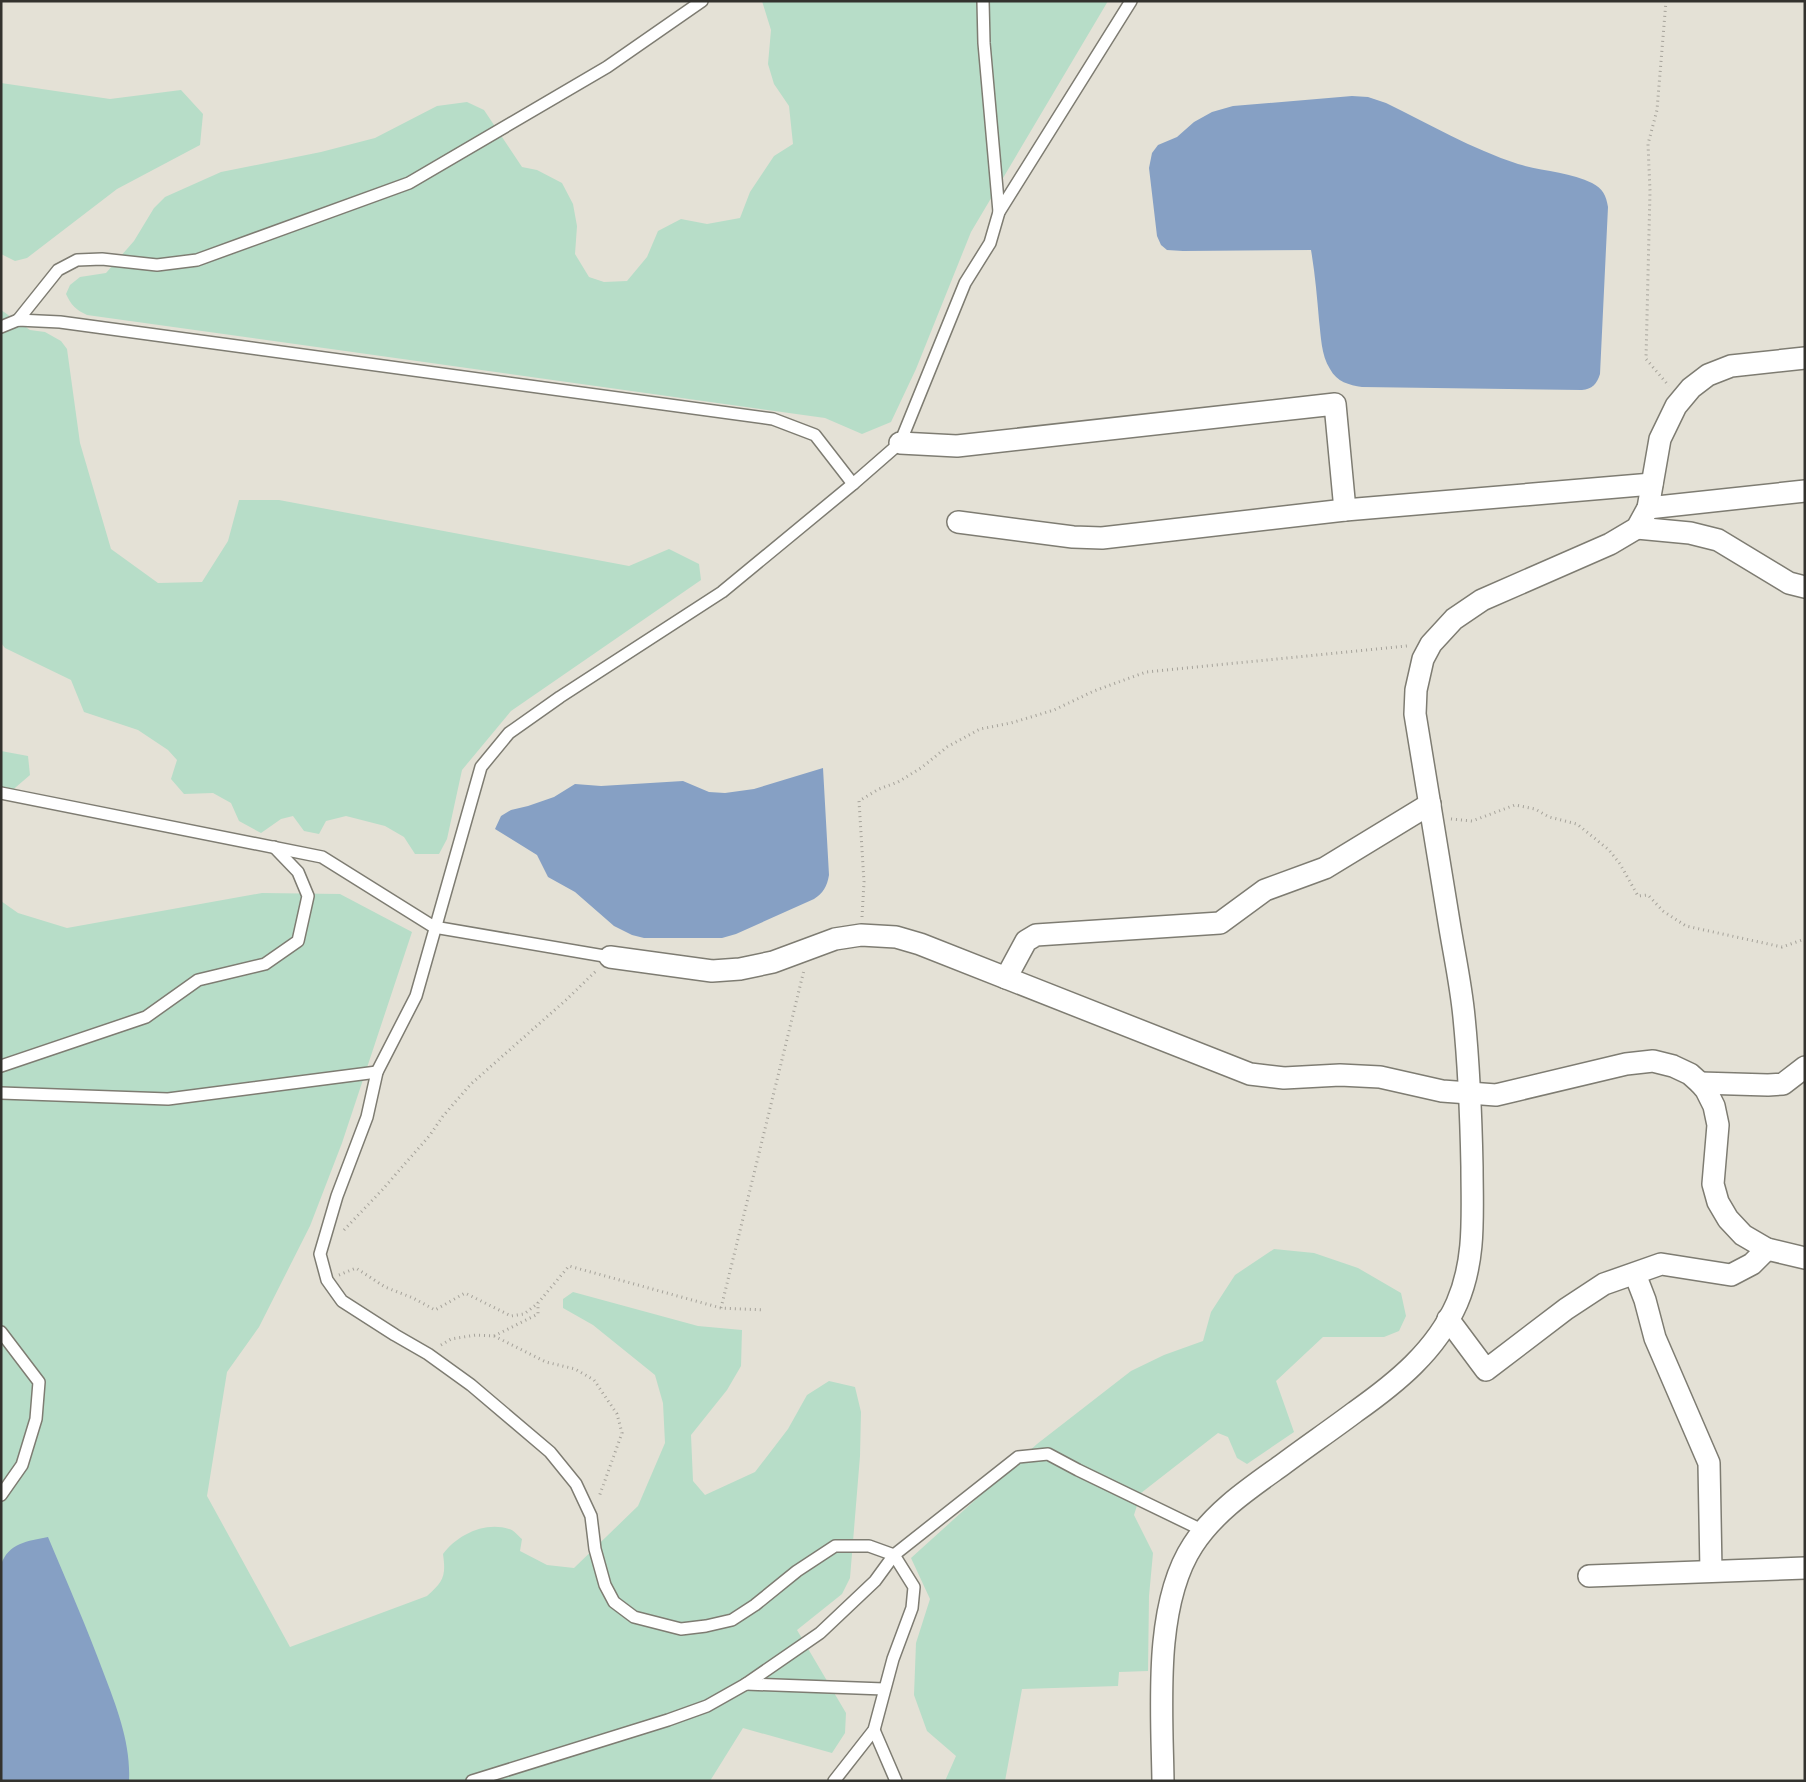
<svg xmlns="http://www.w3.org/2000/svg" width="1806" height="1782" viewBox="0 0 1806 1782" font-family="'Golos Text',sans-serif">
  <rect width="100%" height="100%" fill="#e4e1d6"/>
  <g fill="#b7ddc8">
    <path d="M 762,1 L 1108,1 L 971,232 L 916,369 L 891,422 L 862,434 L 825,418 L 87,315 C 76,310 71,305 66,294 L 70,285 L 80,277 L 106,273 L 134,241 L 154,208 L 165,197 L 221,172 L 321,152 L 375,138 L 437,106 L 467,102 L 484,110 L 522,167 L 537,170 L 562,183 L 573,204 L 577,226 L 575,254 L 589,277 L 604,282 L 627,281 L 647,257 L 658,231 L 681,219 L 707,224 L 740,218 L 750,192 L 774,156 L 793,144 L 789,106 L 774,84 L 768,64 L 771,30 Z"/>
    <polygon points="1,83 110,99 181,90 203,114 200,145 117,189 27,258 15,261 1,254"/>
    <polygon points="1,310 30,330 45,332 61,341 67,349 80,443 111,549 158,583 202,582 228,541 239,500 279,500 629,566 669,549 699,564 701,580 511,711 462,770 447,839 439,854 415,854 404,837 385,826 346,816 326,821 319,834 304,831 293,816 281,819 261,833 239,821 231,803 213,793 184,794 171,779 177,760 168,750 138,730 84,712 71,680 5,648 1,643"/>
    <polygon points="1,751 28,756 30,775 2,799"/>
    <path d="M 262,893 L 340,894 L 412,932 L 342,1143 L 310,1226 L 259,1327 L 227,1372 L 207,1496 L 290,1647 L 427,1596 C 444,1581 446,1576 443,1554 C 457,1535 485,1521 509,1529 C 514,1530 518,1536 522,1539 L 520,1551 L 547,1565 L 574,1568 L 638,1506 L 665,1443 L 663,1403 L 655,1375 L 593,1325 L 563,1308 L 563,1299 L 573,1292 L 698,1326 L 742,1330 L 741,1366 L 727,1390 L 691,1435 L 693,1481 L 705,1495 L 755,1472 L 788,1429 L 807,1395 L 829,1381 L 855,1387 L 861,1412 L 860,1456 L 850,1578 L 842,1594 L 797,1630 L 846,1713 L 845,1733 L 832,1753 L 743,1728 L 710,1781 L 1,1781 L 1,901 L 18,913 L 67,928 Z"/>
    <polygon points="1274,1249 1314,1253 1358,1268 1401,1293 1406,1316 1399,1331 1384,1337 1323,1337 1276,1381 1294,1432 1247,1464 1237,1458 1228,1437 1218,1433 1141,1493 1134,1515 1153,1553 1149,1596 1148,1671 1119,1672 1118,1686 1022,1689 1005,1781 945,1781 956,1756 927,1731 914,1695 916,1643 930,1599 911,1558 1037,1444 1131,1371 1164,1355 1203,1341 1211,1312 1235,1275"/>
  </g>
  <g fill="#86a0c4">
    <path d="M 1352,96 L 1368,97 L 1386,103 C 1429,124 1472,149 1518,164 C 1541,171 1571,172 1592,183 C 1603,189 1606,195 1608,207 L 1600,374 C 1597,384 1592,389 1582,390 L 1362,387 C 1349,385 1337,382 1330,369 C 1321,355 1321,336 1319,320 C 1317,297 1315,273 1311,250 L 1183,251 L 1167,250 L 1161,245 L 1157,236 L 1149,168 L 1152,153 L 1158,145 L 1177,137 L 1194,122 L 1212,112 L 1233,106 Z"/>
    <path d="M 823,768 L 829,875 C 827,887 823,893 814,899 L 736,934 L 722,938 L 644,938 L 632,935 L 614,926 L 575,892 L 548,877 L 537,855 L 495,829 L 501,816 L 511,810 L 528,806 L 554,797 L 575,784 L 601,786 L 683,781 L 709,792 L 725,793 L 754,789 Z"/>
    <path d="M 48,1537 C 67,1582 87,1628 104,1674 C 117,1708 131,1744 129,1781 L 1,1781 L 1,1565 C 8,1543 28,1541 48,1537 Z"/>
  </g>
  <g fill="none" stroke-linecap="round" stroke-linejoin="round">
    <defs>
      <g id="service">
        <polyline points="983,1 984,43 999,212"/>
        <polyline points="18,320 58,270 77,260 102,259 157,265 197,260 409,183 607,67 702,1"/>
        <polyline points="1,327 18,320 60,322 773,419 815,435 853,484"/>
        <polyline points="1,793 322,857 434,927 610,957"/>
        <polyline points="1,1066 146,1017 198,980 265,964 298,941 308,896 298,872 274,847"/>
        <polyline points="1,1093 168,1099 377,1072"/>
        <polyline points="1,1332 39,1382 36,1419 22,1465 1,1495"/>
        <polyline points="746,1684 884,1689"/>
        <polyline points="874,1730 896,1781"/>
        <polyline points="472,1781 668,1720 707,1706 746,1684 820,1633 875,1581 894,1555 1018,1457 1048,1454 1078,1470 1204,1531"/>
        <polyline points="834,1781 874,1730 893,1659 912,1608 914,1587 894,1555 869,1546 835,1546 797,1571 755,1605 732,1620 706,1626 681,1629 634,1617 614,1602 605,1585 595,1549 591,1516 576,1484 550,1452 471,1385 428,1354 395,1335 342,1301 327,1280 320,1254 337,1196 367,1117 377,1072 416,996 481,767 509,733 560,697 722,592 853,484 900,443 965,283 990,243 999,212 1131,1"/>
      </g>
      <g id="minor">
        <polyline points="900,443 957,446 1335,404 1345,510"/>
        <polyline points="1648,508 1805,491"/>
        <polyline points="958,522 1073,537 1102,538 1345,510 1652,484"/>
        <polyline points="1637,528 1690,533 1718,540 1789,583 1805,587"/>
        <polyline points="610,957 712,971 740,969 773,962 835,939 861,935 896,937 920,944 1250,1074 1284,1078 1340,1075 1380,1077 1442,1091 1496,1095 1626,1064 1653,1061 1673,1066 1690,1074 1700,1083 1706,1090 1714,1106 1718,1125 1713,1184 1718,1202 1728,1219 1743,1235 1767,1249 1805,1258"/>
        <polyline points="1006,978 1026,941 1036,935 1220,923 1265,890 1325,868 1430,804"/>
        <polyline points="1700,1083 1768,1085 1783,1084 1805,1067"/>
        <polyline points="1635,1274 1645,1300 1655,1338 1709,1463 1711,1571"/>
        <polyline points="1448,1319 1486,1370 1566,1309 1604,1284 1661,1264 1731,1275 1752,1264 1767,1249"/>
        <polyline points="1589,1576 1805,1568"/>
        <path d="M 1163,1781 C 1162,1710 1153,1606 1193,1545 C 1215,1511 1250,1488 1282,1465 C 1306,1447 1331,1430 1355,1412 C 1396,1383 1436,1351 1457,1303 C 1476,1259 1472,1214 1472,1167 C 1471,1117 1469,1067 1464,1017 C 1461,985 1454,953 1449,922 C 1438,852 1426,783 1415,714 L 1416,690 L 1423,659 L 1431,644 L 1454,619 L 1482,600 L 1610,544 L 1637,528 L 1648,508 L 1660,439 L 1676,406 L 1691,388 L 1708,375 L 1731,366 L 1805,358"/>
      </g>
    </defs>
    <use href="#service" stroke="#7e7c72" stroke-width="14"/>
    <use href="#minor" stroke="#7e7c72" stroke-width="24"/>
    <g stroke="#a6a39b" stroke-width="3" stroke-dasharray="1 4" stroke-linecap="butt">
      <polyline points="1666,1 1657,110 1648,144 1650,191 1646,359 1669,386"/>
      <polyline points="1451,819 1472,821 1515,805 1535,809 1549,817 1577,824 1609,850 1620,864 1638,896 1648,895 1663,911 1686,926 1782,947 1805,939"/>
      <polyline points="862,917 864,882 859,801 879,789 898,782 921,768 947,747 980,729 1011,723 1054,710 1094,691 1146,672 1407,646"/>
      <polyline points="344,1230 383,1189 430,1135 443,1116 471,1084 566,1000 597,970"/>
      <polyline points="339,1275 356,1268 385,1287 413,1298 435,1310 465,1293 511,1316 524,1314 537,1304"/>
      <polyline points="721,1308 804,970"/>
      <polyline points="494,1336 538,1314 538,1303 569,1266 721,1308 764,1310"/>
      <polyline points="441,1345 451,1339 476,1335 494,1336 546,1362 575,1369 594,1380 617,1414 622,1433 599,1497"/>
    </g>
    <use href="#service" stroke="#fff" stroke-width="11"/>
    <use href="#minor" stroke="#fff" stroke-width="21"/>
  </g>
  <rect width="1806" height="1782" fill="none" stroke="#33322e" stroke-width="5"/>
</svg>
